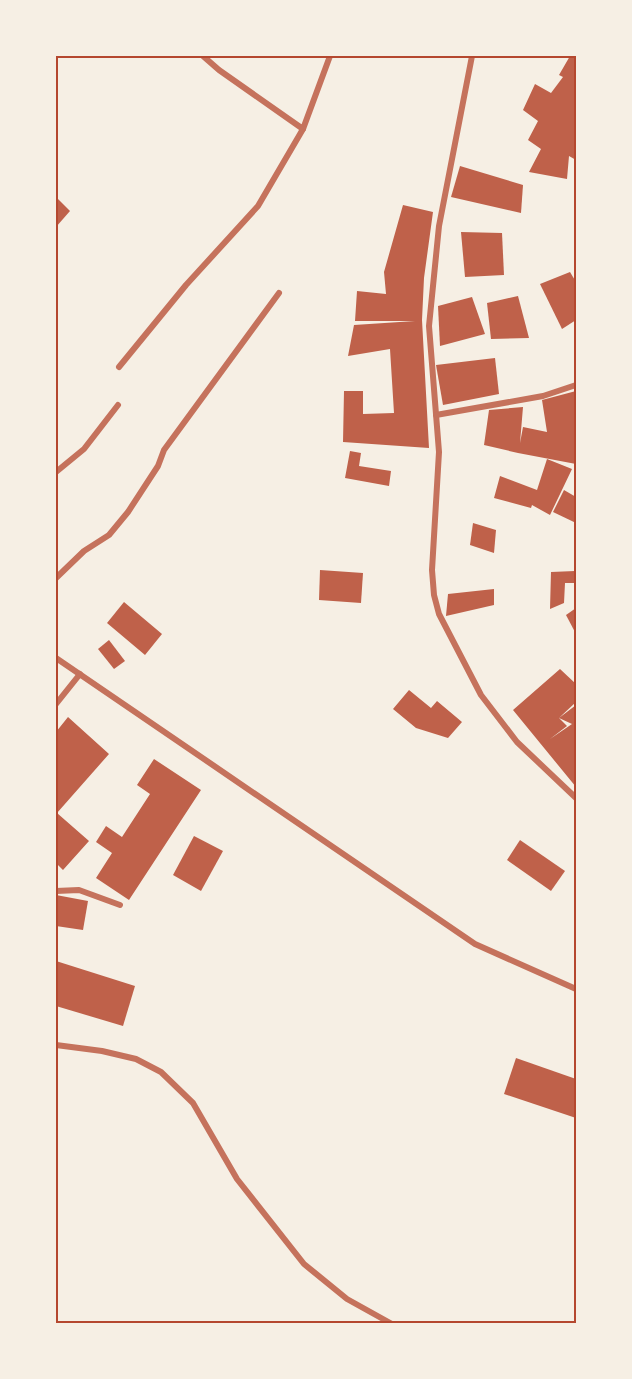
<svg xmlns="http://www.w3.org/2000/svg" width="632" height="1379" viewBox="0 0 632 1379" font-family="'Nunito Sans',sans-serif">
  <rect width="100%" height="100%" fill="#f6efe4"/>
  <g fill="#bf614a">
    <polygon points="570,56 576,56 576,160 569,156 567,179 529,172 541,149 528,140 538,121 523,110 535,84 551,93 563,77 559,75"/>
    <polygon points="460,166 523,185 521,213 451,197"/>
    <polygon points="56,197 70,211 56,227"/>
    <polygon points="403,205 433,212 424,278 422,320 429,448 343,442 344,391 363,391 363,414 394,413 390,349 348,356 354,325 415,321 355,321 357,291 386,294 384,272"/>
    <polygon points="461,232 502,233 504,275 465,277"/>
    <polygon points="570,272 576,282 576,320 562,329 540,284"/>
    <polygon points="518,296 529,338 491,339 487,303"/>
    <polygon points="472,297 485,334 440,346 438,306"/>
    <polygon points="495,358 499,394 443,405 436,365"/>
    <polygon points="576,391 576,464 518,453 484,445 489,410 523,407 520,443 523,427 547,432 542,400"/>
    <polygon points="350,451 361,453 359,466 391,471 389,486 345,478"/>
    <polygon points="547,459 572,469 550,515 532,505 531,508 494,498 500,476 537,490"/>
    <polygon points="564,490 576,497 576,523 553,512"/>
    <polygon points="473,523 496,530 494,553 470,545"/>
    <polygon points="320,570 363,573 361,603 319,600"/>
    <polygon points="575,571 575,583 565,583 564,603 550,609 551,572"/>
    <polygon points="494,589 494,605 446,616 448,594"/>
    <polygon points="124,602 162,634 145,655 107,623"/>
    <polygon points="576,608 576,634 566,615"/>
    <polygon points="109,640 125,661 114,669 98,649"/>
    <polygon points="560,669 576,684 576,702 559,718 567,726 550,739 572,724 559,718 576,705 576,787 513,710"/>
    <polygon points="409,690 431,708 437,701 462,722 448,738 416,728 393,709"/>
    <polygon points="68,717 109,754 57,813 89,841 63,870 56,863 56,732"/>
    <polygon points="154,759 201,790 129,900 96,878 112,853 96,842 106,826 122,837 150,794 137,785"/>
    <polygon points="194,836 223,851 201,891 173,875"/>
    <polygon points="520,840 565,871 551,891 507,860"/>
    <polygon points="56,895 88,901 83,930 56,926"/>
    <polygon points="56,961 135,986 123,1026 56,1006"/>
    <polygon points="516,1058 576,1079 576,1118 504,1094"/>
  </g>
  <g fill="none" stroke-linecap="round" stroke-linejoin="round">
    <g stroke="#c5725c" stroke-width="6">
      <polyline points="203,56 219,70 303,129 330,56"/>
      <polyline points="472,56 439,226 429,326 439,452 432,570 434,595 439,614 481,695 517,742 576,798"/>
      <polyline points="119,367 186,285 258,206 303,129"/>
      <polyline points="436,415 543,396 576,385"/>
      <polyline points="56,472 84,449 118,405"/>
      <polyline points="56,578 84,551 109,535 128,512 158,466 164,450 279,293"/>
      <polyline points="56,658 475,944 576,989"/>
      <polyline points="56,704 80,674"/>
      <polyline points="56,891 79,890 120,905"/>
      <polyline points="56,1045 102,1051 136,1059 161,1072 193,1103 237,1179 304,1264 347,1299 392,1324"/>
    </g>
  </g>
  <rect width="632" height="1379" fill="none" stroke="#f6efe4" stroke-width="114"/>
  <rect x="57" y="57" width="518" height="1265" fill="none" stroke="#b5482f" stroke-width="2"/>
</svg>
